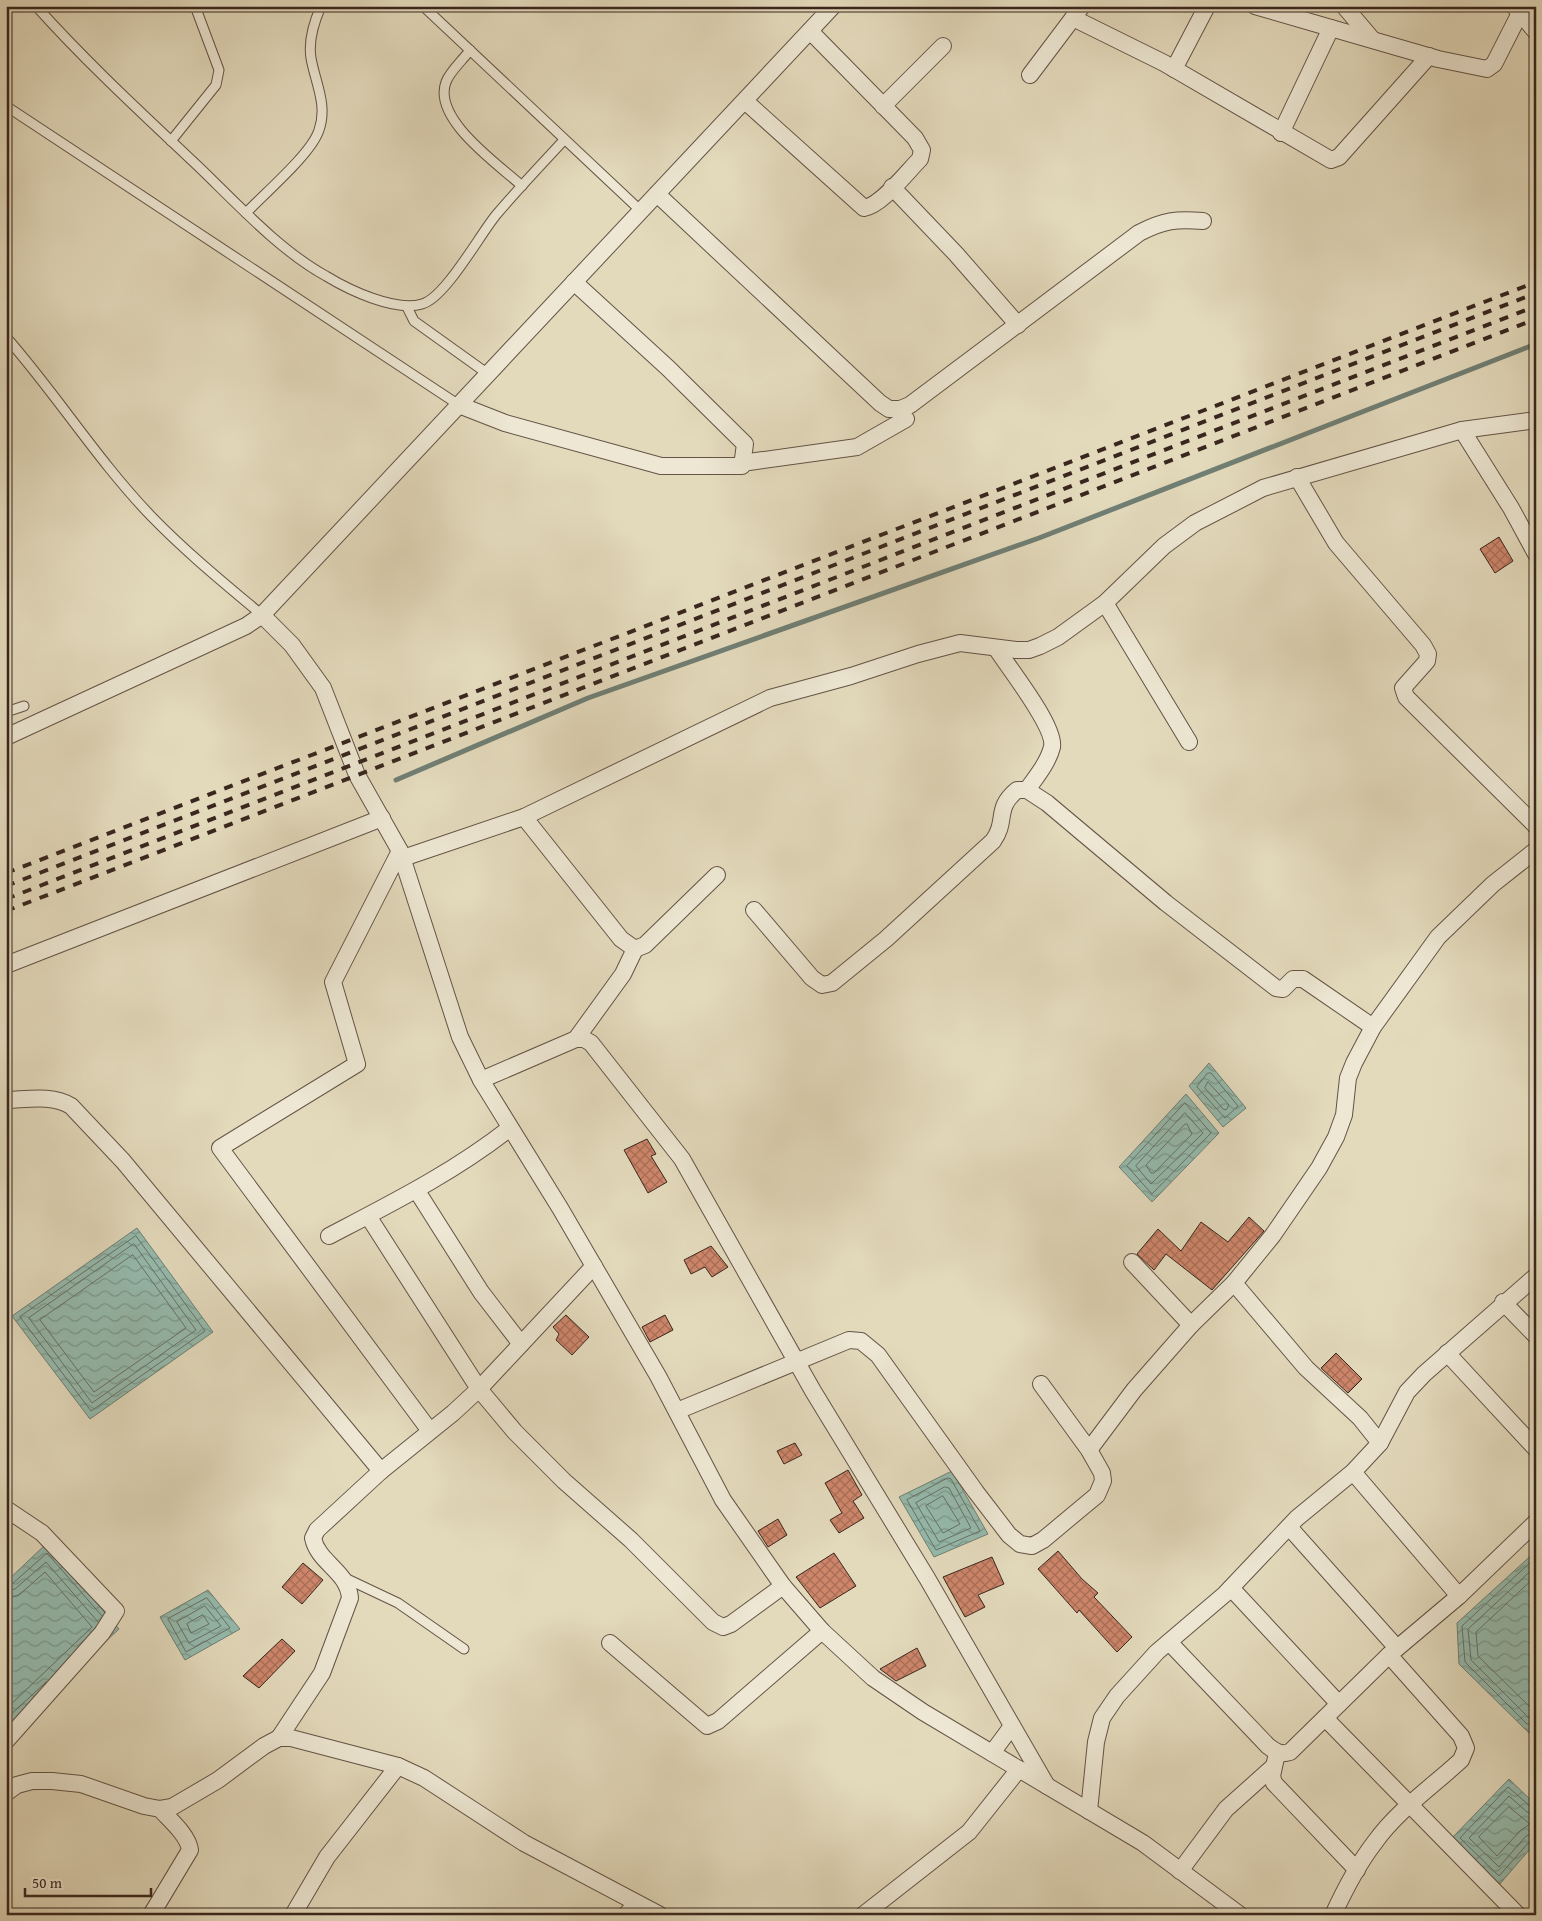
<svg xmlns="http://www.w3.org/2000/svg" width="1542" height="1921" viewBox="0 0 1542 1921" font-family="'Gentium Book Plus',serif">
  <defs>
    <pattern id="water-waves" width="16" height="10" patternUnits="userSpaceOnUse" patternTransform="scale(1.25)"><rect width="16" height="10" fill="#95bbae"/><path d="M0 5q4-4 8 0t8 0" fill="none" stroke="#7b988d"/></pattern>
    <pattern id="building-cross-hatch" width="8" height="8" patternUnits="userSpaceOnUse" patternTransform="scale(1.25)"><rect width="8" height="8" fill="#ce866a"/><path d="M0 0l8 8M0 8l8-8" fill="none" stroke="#a86d57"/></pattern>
  </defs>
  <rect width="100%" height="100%" fill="#e3dabc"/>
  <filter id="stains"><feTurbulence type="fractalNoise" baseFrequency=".004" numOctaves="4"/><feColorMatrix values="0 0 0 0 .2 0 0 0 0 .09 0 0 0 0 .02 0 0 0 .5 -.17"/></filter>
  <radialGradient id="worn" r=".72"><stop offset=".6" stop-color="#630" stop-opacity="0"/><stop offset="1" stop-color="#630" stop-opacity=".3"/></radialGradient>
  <g fill="url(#water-waves)" stroke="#707f74">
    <polygon points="1209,1063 1246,1108 1223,1127 1189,1086"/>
    <polygon points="1186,1094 1219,1133 1152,1202 1119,1167"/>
    <polygon points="137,1228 213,1332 90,1419 12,1316"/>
    <polygon points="952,1471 988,1534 934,1557 899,1497"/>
    <polygon points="46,1544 119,1629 6,1734 6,1582"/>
    <polygon points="1536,1551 1536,1726 1529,1733 1459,1664 1457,1623"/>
    <polygon points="208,1590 240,1629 185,1660 160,1617"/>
    <polygon points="1509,1779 1536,1805 1536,1842 1499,1885 1452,1838"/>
  </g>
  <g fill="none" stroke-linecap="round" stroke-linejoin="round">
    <g stroke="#677066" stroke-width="1">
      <polygon points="1208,1073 1211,1073 1238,1106 1225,1118 1197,1087"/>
      <polygon points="1208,1082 1229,1105 1226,1110 1223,1109 1205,1088"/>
      <polygon points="1185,1103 1211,1133 1152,1194 1127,1166"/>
      <polygon points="1185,1113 1203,1133 1151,1184 1136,1166"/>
      <polygon points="1187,1124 1192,1134 1154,1173 1151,1173 1146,1165 1184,1125"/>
      <polygon points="136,1236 205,1331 91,1411 20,1317"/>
      <polygon points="134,1244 196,1330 92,1403 29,1318"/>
      <polygon points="133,1255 186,1328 94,1392 40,1320"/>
      <polygon points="948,1478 951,1479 980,1531 936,1550 907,1500"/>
      <polygon points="945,1487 949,1488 971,1528 939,1542 916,1503"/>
      <polygon points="943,1496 960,1524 943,1533 926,1506"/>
      <polyline points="1536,1557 1462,1626 1465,1662 1527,1724 1536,1723"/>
      <polyline points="1536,1566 1468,1629 1471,1660 1528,1717 1536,1717"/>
      <polyline points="1536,1576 1476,1632 1478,1656 1531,1708 1536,1709"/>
      <polyline points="6,1585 12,1584 47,1553 102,1616"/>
      <polyline points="6,1591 15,1589 46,1562 98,1622"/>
      <polygon points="207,1598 230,1628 186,1652 168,1619"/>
      <polyline points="6,1599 19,1595 45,1572 92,1627 6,1709"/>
      <polygon points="205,1606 221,1626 189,1643 177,1622"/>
      <polygon points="203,1615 209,1624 191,1633 187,1624"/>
      <polyline points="6,1719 46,1682"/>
      <polygon points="1509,1807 1530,1824 1520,1831 1497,1856 1479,1837"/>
      <polyline points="1536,1808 1531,1807 1508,1787 1460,1838 1499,1876 1530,1841 1536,1839"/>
      <polyline points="1536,1815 1527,1812 1509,1796 1469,1838 1499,1867 1526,1836 1536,1833"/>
    </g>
    <polyline stroke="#707f74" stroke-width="5" points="396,780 588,698 1039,538 1536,344"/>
  </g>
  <g fill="url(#building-cross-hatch)" stroke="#39261e">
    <polygon points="1499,537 1513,561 1495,573 1480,549"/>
    <polygon points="647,1139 656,1154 651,1156 667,1182 648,1193 624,1150"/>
    <polygon points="1249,1217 1264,1231 1212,1290 1166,1254 1154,1270 1137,1254 1158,1229 1181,1251 1201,1222 1228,1242"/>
    <polygon points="711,1246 728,1267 712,1277 705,1267 691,1274 684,1260"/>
    <polygon points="566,1315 589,1337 572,1355 556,1340 559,1334 553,1327"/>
    <polygon points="665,1315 673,1330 650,1342 642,1327"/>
    <polygon points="1336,1353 1362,1379 1348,1393 1321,1368"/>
    <polygon points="795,1443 802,1455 784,1464 777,1451"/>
    <polygon points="848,1470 862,1495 853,1501 864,1518 839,1533 830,1520 842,1513 825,1483"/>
    <polygon points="778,1519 787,1535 768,1547 758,1531"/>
    <polygon points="1058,1551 1082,1579 1098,1593 1094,1597 1132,1637 1117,1652 1079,1610 1077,1613 1038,1569"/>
    <polygon points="834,1553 856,1586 820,1608 796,1577"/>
    <polygon points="992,1557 1004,1584 978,1595 985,1607 965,1617 943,1577"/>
    <polygon points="303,1563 323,1580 302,1604 282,1587"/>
    <polygon points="282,1639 295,1651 259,1688 243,1676"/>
    <polygon points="917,1648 926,1666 896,1681 880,1669"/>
  </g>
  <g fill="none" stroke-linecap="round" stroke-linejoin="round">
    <defs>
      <g id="lane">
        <path d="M 36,6 C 88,64 146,117 203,171 C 239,206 282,252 326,276 C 349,290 395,312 422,304 C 445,298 479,236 496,215 C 518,189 541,165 564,140"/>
        <polyline points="423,6 641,211"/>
        <path d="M 470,50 C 463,60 450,71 446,82 C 432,119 498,164 522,186"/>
        <polyline points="6,106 459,405"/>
        <polyline points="171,141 216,85 219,70 195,6"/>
        <path d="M 246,213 C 265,193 312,153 319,130 C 328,105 315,82 311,58 C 308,40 314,22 321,6"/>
        <polyline points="407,307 414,321 488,374"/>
        <path d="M 6,337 C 57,395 98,461 152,517 C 186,552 224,583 262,615"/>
        <polyline points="6,712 24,706"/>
        <polyline points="343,1577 398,1603 464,1649"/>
      </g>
      <g id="street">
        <polyline points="1255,6 1438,59 1487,69 1494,64 1520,13"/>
        <polyline points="1344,6 1372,39"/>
        <polyline points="1514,6 1536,32"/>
        <polyline points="1073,18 1164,63 1331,160 1339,157 1429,56"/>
        <polyline points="1174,69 1207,6"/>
        <polyline points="1030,75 1082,6"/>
        <path d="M 745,101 L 864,208 C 881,206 907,172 920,159 L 922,150 L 915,138 L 810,31"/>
        <polyline points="883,106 943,46"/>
        <polyline points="1281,133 1331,28"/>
        <polyline points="892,187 956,254 1018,325"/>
        <path d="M 657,194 L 880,403 L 889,409 L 900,409 L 910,405 L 1139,233 C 1164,220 1176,219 1203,221"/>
        <polyline points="459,405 505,423 661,466 742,466 745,444 668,368 574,282"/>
        <polyline points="1462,430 1511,508 1536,554"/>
        <polyline points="742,463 857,447 906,419"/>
        <polyline points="1297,477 1336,543 1423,645 1428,654 1427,661 1403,688 1406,697 1536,826"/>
        <polyline points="1105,603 1189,742"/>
        <polyline points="262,615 292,645 323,688 357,775 400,851 460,1037 481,1080 560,1208 658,1376 723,1500 783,1586 822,1631 873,1678 923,1712 1143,1843 1240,1915"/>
        <path d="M 996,648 C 1008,667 1056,727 1052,747 C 1048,763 1036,777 1027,790"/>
        <polyline points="6,737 246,626 262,615 833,6"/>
        <polyline points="524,817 621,939 635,949 645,945 717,875"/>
        <polyline points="400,851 333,982 357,1064 220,1148 430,1431"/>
        <polyline points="403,858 524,817 770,698 851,676 918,654 960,643 1016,650 1029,650 1040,646 1058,637 1105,603 1164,546 1195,523 1263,488 1462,430 1536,420"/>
        <path d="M 754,910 L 812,978 L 822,985 L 832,983 L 886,939 L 993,841 C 1008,820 994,809 1017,790 L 1027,790 L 1047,803 L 1166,903 L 1276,988 L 1283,989 L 1293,979 L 1303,979 L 1373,1027"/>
        <polyline points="6,965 382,818"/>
        <polyline points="576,1039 623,974 635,949"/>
        <polyline points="481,1080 576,1039 584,1039 591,1043 682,1159 813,1391 927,1578 1047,1786"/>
        <path d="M 9,1100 C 30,1099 53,1095 71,1106 L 123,1161 L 381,1471"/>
        <polyline points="417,1191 481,1292 521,1344"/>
        <polyline points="368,1216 479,1389 515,1432 564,1481 631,1540 713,1622 723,1627 731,1624 783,1586"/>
        <path d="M 329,1236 C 392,1203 454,1172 510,1128"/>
        <polyline points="1132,1262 1191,1325"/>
        <polyline points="1234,1283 1306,1368 1360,1418 1380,1443"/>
        <polyline points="1503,1302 1536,1336"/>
        <polyline points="1447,1353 1536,1449"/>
        <polyline points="677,1411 849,1340 861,1341 878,1355 976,1492 1009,1535 1020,1544 1032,1546 1043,1540 1097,1495 1103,1481 1102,1473 1089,1450 1041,1384"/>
        <polyline points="1089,1450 1134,1390 1191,1325 1234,1283 1273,1235 1319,1168 1336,1137 1344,1115 1348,1078 1354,1063 1373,1027 1438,937 1493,884 1536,850"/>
        <polyline points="1353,1472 1459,1596"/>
        <polyline points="6,1509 42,1533 116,1611 102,1633 6,1741"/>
        <polyline points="1289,1527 1397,1648"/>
        <polyline points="1231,1588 1339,1704"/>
        <path d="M 1169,1642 L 1268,1746 C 1276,1752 1280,1755 1290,1752 L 1389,1655"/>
        <polyline points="610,1643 707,1726 718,1721 822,1631"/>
        <polyline points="1325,1718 1518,1915"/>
        <path d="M 279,1738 L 322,1673 L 350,1598 C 348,1571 318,1563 313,1538 L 317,1530 L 381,1471 L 453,1413 L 479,1389 L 594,1266"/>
        <polyline points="992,1753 1012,1726"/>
        <polyline points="1277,1753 1272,1776 1274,1783 1357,1870"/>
        <polyline points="6,1793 17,1785 32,1781 52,1781 81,1784 144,1806 160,1809 172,1807 218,1780 264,1746 279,1738 291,1738 398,1766 424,1778 524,1843 660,1915"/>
        <polyline points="1089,1811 1096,1742 1102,1718 1117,1696 1157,1652 1225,1594 1297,1518 1353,1472 1380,1443 1407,1392 1424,1374 1536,1276"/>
        <polyline points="1180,1871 1226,1809 1273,1767"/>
        <path d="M 151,1915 L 190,1850 C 188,1835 170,1820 160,1809"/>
        <polyline points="293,1915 327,1857 398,1766"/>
        <polyline points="626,1915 636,1903"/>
        <polyline points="863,1915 969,1832 1019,1769"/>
        <path d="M 1333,1915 C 1345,1889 1358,1864 1375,1842 C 1398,1810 1433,1786 1461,1760 L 1466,1748 L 1461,1736 L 1389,1655 L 1459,1596 L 1536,1522"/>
      </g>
    </defs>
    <use href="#lane" stroke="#645346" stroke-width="11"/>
    <use href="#street" stroke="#645346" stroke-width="18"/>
    <use href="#lane" stroke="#ede7d3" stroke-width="9"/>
    <use href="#street" stroke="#ede7d3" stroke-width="16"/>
    <g stroke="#39261e" stroke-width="4" stroke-dasharray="9 9" stroke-linecap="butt">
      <polyline points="6,873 1536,282"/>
      <polyline points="6,886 1536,293"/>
      <polyline points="6,899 1536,306"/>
      <polyline points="6,911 1536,319"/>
    </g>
  </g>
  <rect width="1542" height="1921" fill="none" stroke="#e3dabc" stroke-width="25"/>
  <rect x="8" y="8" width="1527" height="1906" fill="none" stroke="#39261e" stroke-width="2.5"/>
  <rect x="12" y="12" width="1517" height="1896" fill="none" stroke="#39261e"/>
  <path d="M25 1888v8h126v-8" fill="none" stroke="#39261e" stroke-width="2.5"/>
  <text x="32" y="1888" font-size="15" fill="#39261e" stroke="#ede7d3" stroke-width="4" paint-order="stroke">50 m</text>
  <rect width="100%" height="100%" filter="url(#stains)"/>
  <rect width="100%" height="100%" fill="url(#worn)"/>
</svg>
